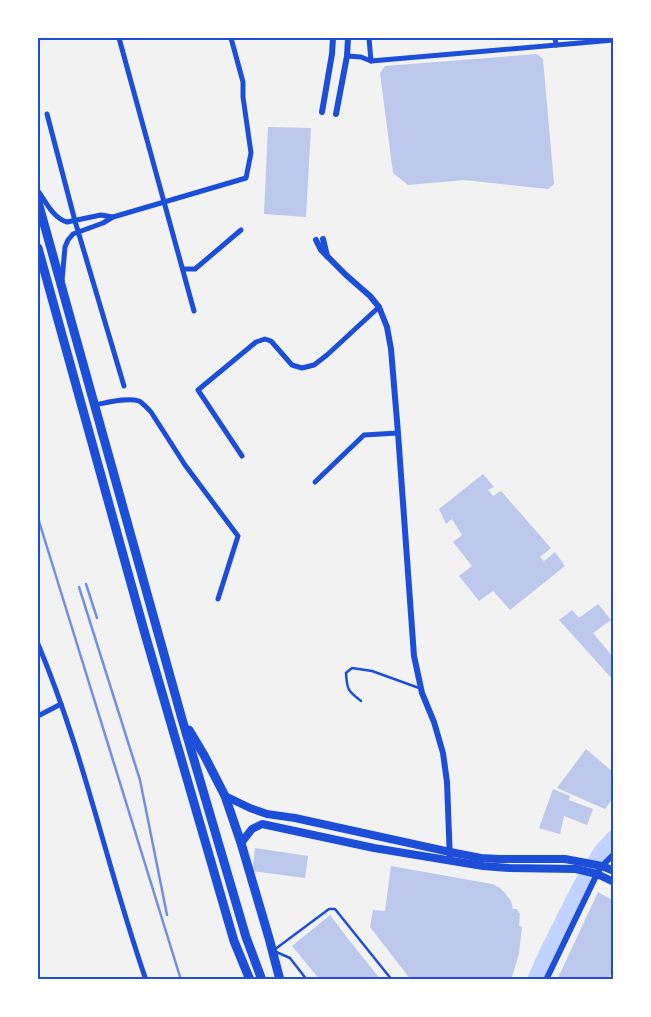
<svg xmlns="http://www.w3.org/2000/svg" width="651" height="1017" viewBox="0 0 651 1017" font-family="'Crimson Pro',serif">
  <rect width="100%" height="100%" fill="#f2f2f2"/>
  <g fill="none" stroke-linecap="round" stroke-linejoin="round">
    <polyline stroke="#bfd3fe" stroke-width="16" points="535,980 547,953 580,887 601,852 614,838"/>
  </g>
  <g fill="#bdc9ec">
    <polygon points="537,54 543,59 554,184 548,189 464,180 408,185 393,173 380,73 385,66"/>
    <polygon points="268,127 311,128 306,217 264,214"/>
    <polygon points="483,474 494,487 488,490 493,496 501,491 551,548 540,557 544,561 555,552 565,566 510,610 493,591 479,601 459,576 472,566 453,542 462,535 452,519 446,524 439,509"/>
    <polygon points="598,604 611,620 593,633 614,658 614,681 559,620 572,610 579,618"/>
    <polygon points="586,749 614,773 614,797 605,809 557,788"/>
    <polygon points="553,789 570,796 569,800 593,809 587,825 564,816 560,834 539,828"/>
    <polygon points="255,848 308,856 305,878 252,871"/>
    <polygon points="391,866 492,884 500,888 505,893 511,901 513,909 517,909 518,911 520,914 519,926 522,927 519,954 511,980 411,980 370,927 373,910 385,911"/>
    <polygon points="598,892 614,901 614,971 606,980 557,980"/>
    <polygon points="330,915 349,940 381,980 320,980 292,946"/>
  </g>
  <g fill="none" stroke-linecap="round" stroke-linejoin="round">
    <g stroke="#1d4ed8" stroke-width="2.5">
      <path d="M 361,701 C 348,691 347,690 346,673 L 352,668 L 372,671 L 419,688"/>
      <polyline points="274,950 329,909 335,909 392,980"/>
      <polyline points="274,951 290,958 307,980"/>
    </g>
    <g stroke="#1d4ed8" stroke-width="5">
      <polyline points="119,38 194,311"/>
      <polyline points="369,38 371,61"/>
      <polyline points="555,38 556,45"/>
      <polyline points="347,56 361,57 371,61 614,40"/>
      <polyline points="47,114 75,221 124,386"/>
      <path d="M 38,191 C 46,202 53,218 67,222 L 101,215 L 113,217"/>
      <polyline points="183,269 195,269 241,230"/>
      <polyline points="62,281 65,247 68,240 73,234 103,223 113,217 246,178 251,153 243,97 243,82 231,38"/>
      <path d="M 94,405 C 106,403 127,397 139,401 C 143,403 148,409 151,412 L 185,465 L 238,536 L 218,599"/>
      <polyline points="242,456 198,390 256,342 265,339 271,341 292,365 302,368 314,365 327,355 379,307"/>
      <polyline points="315,482 364,435 398,433"/>
      <path d="M 38,644 C 84,753 107,868 146,980"/>
      <polyline points="38,716 61,704"/>
    </g>
    <g stroke="#1d4ed8" stroke-width="6">
      <polyline points="322,112 332,54 333,38"/>
      <polyline points="336,114 347,56 348,38"/>
      <polyline points="323,239 327,256"/>
      <polyline points="316,240 321,250 346,275 370,296 379,307 387,327 391,349 398,433 414,656 422,693 434,722 443,753 447,782 450,861"/>
      <polyline points="546,980 597,874 602,866 614,854"/>
    </g>
    <g stroke="#1d4ed8" stroke-width="8">
      <polyline points="225,796 250,808 267,814 295,818 450,852 481,858 499,859 565,859 602,866 614,871"/>
      <polyline points="241,843 252,829 262,824 374,848 483,866 509,868 576,869 597,874 614,882"/>
    </g>
    <g stroke="#1d4ed8" stroke-width="9">
      <polyline points="38,202 182,719 246,937 262,980"/>
      <polyline points="38,248 145,634 234,941 250,980"/>
      <polyline points="189,730 204,755 225,796 241,843 269,938 280,980"/>
    </g>
    <g stroke="#7290e2" stroke-width="2.5">
      <polyline points="38,518 181,980"/>
      <polyline points="86,584 97,618"/>
      <polyline points="79,587 140,780 167,915"/>
    </g>
  </g>
  <rect width="651" height="1017" fill="none" stroke="#ffffff" stroke-width="78"/>
  <rect x="39" y="39" width="573" height="939" fill="none" stroke="#1d4ed8" stroke-width="2"/>
</svg>
